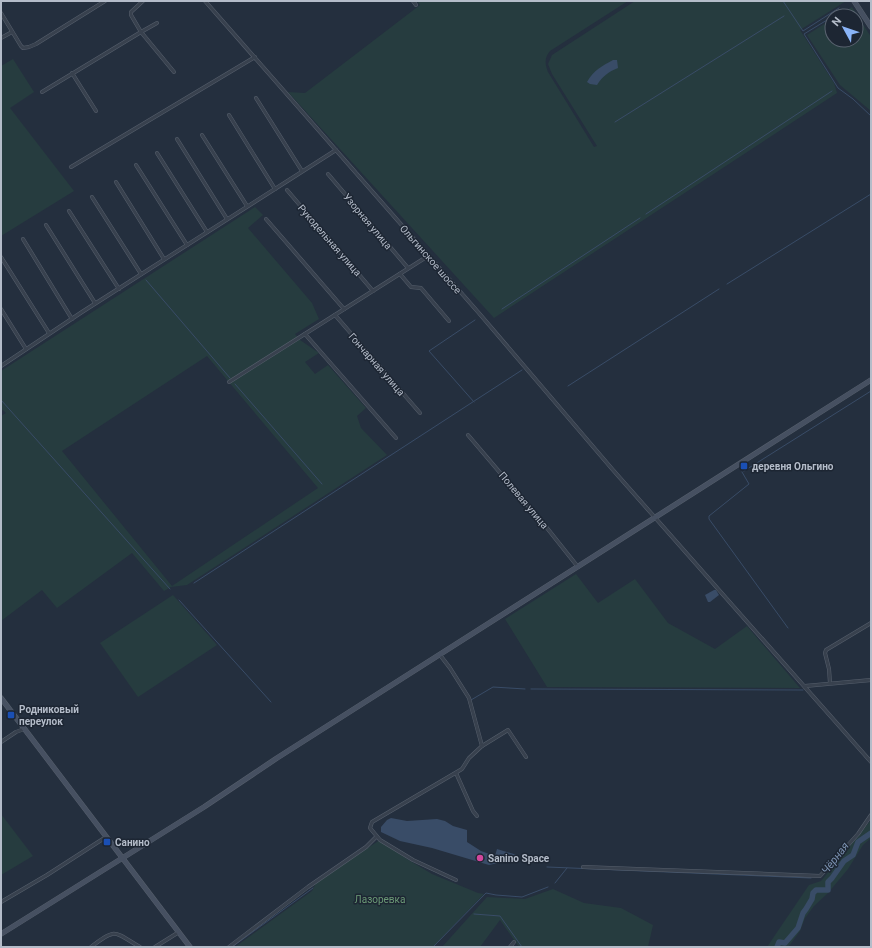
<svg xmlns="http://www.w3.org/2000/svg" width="872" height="948" viewBox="0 0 872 948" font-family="Roboto,sans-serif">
  <rect width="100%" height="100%" fill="#242f3e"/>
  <g fill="#263c3f" fill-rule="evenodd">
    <path d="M 417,1 L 628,1 L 550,51 C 544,58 545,64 548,72 L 594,147 L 597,146 L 552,74 L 548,64 L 552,55 L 635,1 L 846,1 L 800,30 L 834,83 L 837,93 L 494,318 L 288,92 L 305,93 L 420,5 Z"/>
    <polygon points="852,7 871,37 871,111 840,85 807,35 832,19 832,40 856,40 856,16 837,16"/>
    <polygon points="13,59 34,92 10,108 74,191 1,236 1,66"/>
    <path d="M 255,207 L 263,215 L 248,228 L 312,303 L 319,319 L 295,334 L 300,340 L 319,353 L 305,362 L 315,374 L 328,365 L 366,408 L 357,416 L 361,428 L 387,455 L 187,585 L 171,587 L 164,591 L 132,553 L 57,608 L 42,590 L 1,621 L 1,416 L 6,413 L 3,410 L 1,411 L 1,371 ZM 207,356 L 318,488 L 172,586 L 62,451 Z"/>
    <polygon points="576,574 598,603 635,579 668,623 715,649 747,626 800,688 547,687 505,619"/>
    <polygon points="173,595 217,645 138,697 100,643"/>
    <polygon points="1,814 33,856 1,875"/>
    <polygon points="871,820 871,838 863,845 848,869 828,893 814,906 805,918 800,931 789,946 767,947 809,885 821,881"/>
    <polygon points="380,840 407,859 432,874 478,893 484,894 433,947 235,947 312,891 317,881"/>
    <polygon points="553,889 584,903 621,908 653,925 648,947 519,947 500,920 480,947 442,947 487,897 525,899"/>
  </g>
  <g fill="#394c67">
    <path d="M 613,60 L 617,60 L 618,68 C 608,72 603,76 597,85 L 590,84 L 587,82 C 594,70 602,66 613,60 Z"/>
    <polygon points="714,590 716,590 719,595 710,602 708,602 705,595"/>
    <polygon points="391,818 407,821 437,819 445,821 453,826 467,830 467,842 481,851 495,856 497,849 517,855 511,860 489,865 432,848 400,841 381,832 381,827 387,820"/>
  </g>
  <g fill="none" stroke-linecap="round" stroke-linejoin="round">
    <g stroke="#394c67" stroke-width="1">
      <polyline points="783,1 803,31 839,8"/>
      <polyline points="834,16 839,13"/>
      <polyline points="832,17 804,34 838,88 853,99 871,116"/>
      <polyline points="615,122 784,16"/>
      <polyline points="646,214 832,91"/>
      <polyline points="146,280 230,378"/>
      <polyline points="727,284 871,194"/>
      <polyline points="502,309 640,218"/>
      <polyline points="235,384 322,484"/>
      <polyline points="568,386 719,289"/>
      <polyline points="1,400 170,589"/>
      <polyline points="474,402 429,351 475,320"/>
      <polyline points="744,471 871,391"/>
      <polyline points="742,472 749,484 709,516 709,519 788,628"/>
      <polyline points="194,583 522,370"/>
      <polyline points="179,600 271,702"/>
      <polyline points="531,689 803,690"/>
      <polyline points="471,700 493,687 525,689"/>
      <polyline points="547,867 811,878"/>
      <polyline points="555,883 567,868"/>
      <polyline points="474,914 500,916 522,947"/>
      <polyline points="232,947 313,888"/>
      <polyline points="433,947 486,893 496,895 522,897 548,887"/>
    </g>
    <polyline stroke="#394c67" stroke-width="5.5" points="777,947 779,942 785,943 798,928 803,913 806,909 812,899 813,893 816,890 828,890 828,882 832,878 844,861 853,855 858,842 871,833"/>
    <defs>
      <g id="street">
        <polyline points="205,1 478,312 613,470 871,762"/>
        <polyline points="413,1 416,5"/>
        <polyline points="1,13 21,46 23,48 29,47 36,44 105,1"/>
        <polyline points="157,23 141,32 174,72"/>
        <polyline points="1,38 12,32"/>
        <polyline points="72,73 96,111"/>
        <polyline points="42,92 141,32 131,15 131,12 143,1"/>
        <polyline points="256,98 302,171"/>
        <polyline points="229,115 275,189"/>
        <polyline points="202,135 247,206"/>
        <polyline points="177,139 227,219"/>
        <polyline points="157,153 207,232"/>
        <polyline points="136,165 187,245"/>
        <polyline points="71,167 255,57"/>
        <polyline points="328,174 408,268"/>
        <polyline points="116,182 164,259"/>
        <polyline points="287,190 373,291"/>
        <polyline points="92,197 141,274"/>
        <polyline points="69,211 119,289"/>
        <polyline points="266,219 344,309"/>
        <polyline points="46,225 95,303"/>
        <polyline points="23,239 72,319"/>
        <polyline points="1,257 49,333"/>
        <polyline points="400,274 411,287 421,288 449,321"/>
        <polyline points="1,309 26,349"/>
        <polyline points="335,315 420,413"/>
        <polyline points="305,334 396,438"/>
        <polyline points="1,366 82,312 336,150"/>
        <polyline points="229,382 428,256"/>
        <polyline points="468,435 547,528 578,567"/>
        <polyline points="440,655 450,668 469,698 482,746 469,758 462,769 372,822 370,828 380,840 413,860 456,880"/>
        <polyline points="830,683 829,669 825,653 826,650 871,623"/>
        <polyline points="805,686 871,680"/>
        <polyline points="1,742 16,732 24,729"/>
        <polyline points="482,746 508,730 526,757"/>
        <polyline points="456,773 473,811 477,816"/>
        <polyline points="583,867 820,876 858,834 871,815"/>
        <polyline points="1,902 47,875 106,837"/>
        <path d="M 91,947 C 116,927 114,932 140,947"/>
        <polyline points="155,947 179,932"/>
        <polyline points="229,947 308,887 366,847 376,837"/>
        <polyline points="510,947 514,942"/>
      </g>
      <g id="secondary">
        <polyline points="854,1 871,27"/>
        <polyline points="1,698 190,947"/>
        <polyline points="1,934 204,807 277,758 871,380"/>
      </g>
    </defs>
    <use href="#street" stroke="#565f6c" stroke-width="4"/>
    <use href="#secondary" stroke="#565f6c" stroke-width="5.5"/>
    <use href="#street" stroke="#38414e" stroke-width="3"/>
    <use href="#secondary" stroke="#465061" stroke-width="4.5"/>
  </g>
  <g fill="#1a4fb4" stroke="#1d2633" stroke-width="1.5">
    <rect x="740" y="462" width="8" height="8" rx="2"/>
    <rect x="7" y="711" width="8" height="8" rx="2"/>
    <rect x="103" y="838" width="8" height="8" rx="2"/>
  </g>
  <circle fill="#d1479c" stroke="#1d2633" stroke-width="1.5" cx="480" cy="858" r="4"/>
  <g text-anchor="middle" stroke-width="3" stroke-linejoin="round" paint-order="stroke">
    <g font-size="10" fill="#b4bcc9" stroke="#1d2633">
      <text transform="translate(368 221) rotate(50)" y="4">Узорная улица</text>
      <text transform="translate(330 240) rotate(49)" y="4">Рукодельная улица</text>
      <text transform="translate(431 259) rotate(49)" y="4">Ольгинское шоссе</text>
      <text transform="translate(377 364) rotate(49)" y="4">Гончарная улица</text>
      <text transform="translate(524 500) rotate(50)" y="4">Полевая улица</text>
    </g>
    <g font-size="10" font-weight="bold" fill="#b4bcc9" stroke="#1d2633" text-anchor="start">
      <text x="752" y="470">деревня Ольгино</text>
      <text x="19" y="713">Родниковый<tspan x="19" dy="12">переулок</tspan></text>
      <text x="115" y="846">Санино</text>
      <text x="488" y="862">Sanino Space</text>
    </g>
    <g font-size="10" fill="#6b9a76" stroke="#1d2633">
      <text x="380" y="903">Лазоревка</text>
    </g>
    <g font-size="11" font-style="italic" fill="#7c92b1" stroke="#1d2633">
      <text transform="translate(835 858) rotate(-52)" y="4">Чёрная</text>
    </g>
  </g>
  <rect width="872" height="948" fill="none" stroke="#b4bcc9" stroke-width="4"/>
  <g transform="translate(844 28) rotate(310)"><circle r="19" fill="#1d2633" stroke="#59626f"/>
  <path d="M0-3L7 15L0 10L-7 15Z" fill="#8ab4f8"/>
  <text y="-6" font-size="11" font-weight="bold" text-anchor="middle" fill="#b4bcc9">N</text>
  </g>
</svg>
